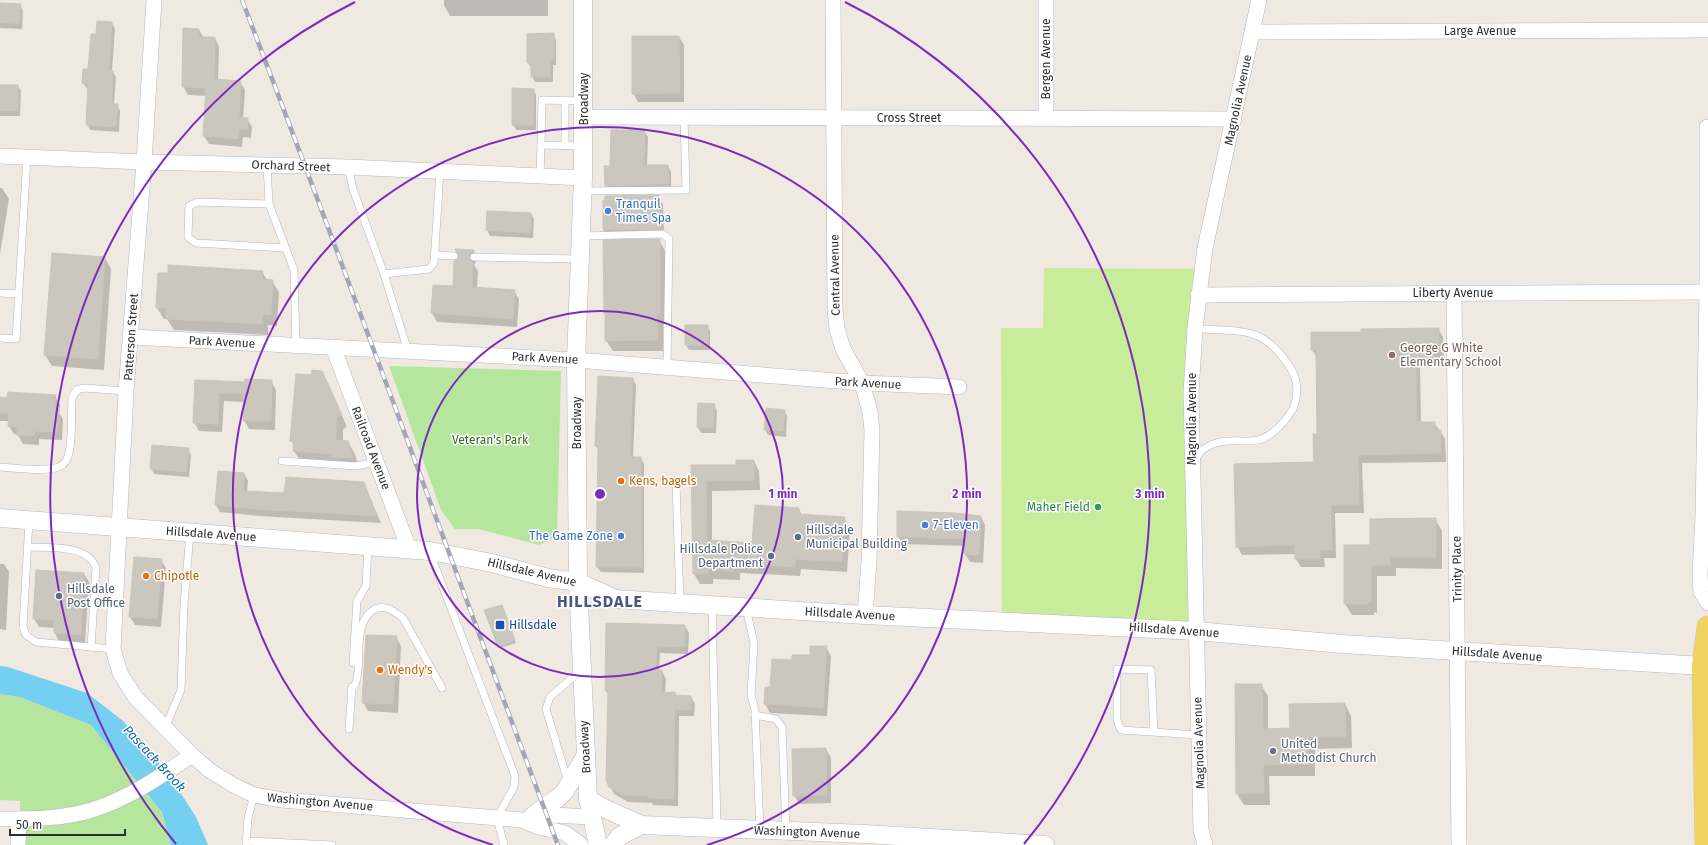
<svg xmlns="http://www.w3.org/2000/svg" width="1708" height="845" viewBox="0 0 1708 845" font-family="'Fira Sans',sans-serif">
  <rect width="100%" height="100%" fill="#efe9e1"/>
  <g fill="#b6e59e">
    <polygon points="389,366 561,371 557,537 539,545 479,529 455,529 441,510"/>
    <polygon points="0,694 20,697 91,725 162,812 171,845 20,845 20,801 0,800"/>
  </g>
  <polygon fill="#c9ec9a" points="1044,268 1202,269 1198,295 1197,631 1002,621 1001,328 1043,328"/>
  <polygon fill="#75cff0" points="0,666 8,667 87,693 123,721 169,775 196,817 208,845 171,845 162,812 91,725 20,697 0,694"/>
  <g fill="#0003">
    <polygon points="444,0 548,0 548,16 450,16 444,5"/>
    <polygon points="0,4 20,5 23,11 22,29 0,28"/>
    <polygon points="112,23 115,29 112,71 116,77 114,105 117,105 120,111 119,132 90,130 87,124 89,88 87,88 83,83 89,71 97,35"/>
    <polygon points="199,30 204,38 215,38 219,47 218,81 240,82 245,90 243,119 247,119 252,127 251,138 243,137 242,147 209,144 204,136 207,96 188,95 183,86"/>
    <polygon points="553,34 556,40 556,65 553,65 553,82 535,82 532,76 532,69 528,63 528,35"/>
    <polygon points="679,37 684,45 684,102 638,102 633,93"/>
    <polygon points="0,86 18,86 21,91 20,116 0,116"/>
    <polygon points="533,90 536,95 536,130 516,130 513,124"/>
    <polygon points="644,131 648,137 647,166 668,166 671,172 671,189 609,191 606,186 611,167"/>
    <polygon points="0,188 2,188 9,199 0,254"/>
    <polygon points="658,196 663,205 664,237 609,239 604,230 604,201"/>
    <polygon points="488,212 531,214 534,219 533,238 490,236 487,230"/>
    <polygon points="659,240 665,251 666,324 663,325 663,351 613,351 606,340 606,317 605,314 604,241"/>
    <polygon points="457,250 474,251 478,259 474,265 478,271 477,288 514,291 519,299 517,327 437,322 432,313 434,286 453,287 460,257"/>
    <polygon points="105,258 111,269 104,370 52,366 45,355"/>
    <polygon points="262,272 267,280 272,281 279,292 277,326 268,325 268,335 174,330 167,319 164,319 157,308"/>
    <polygon points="707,326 710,331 710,350 689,350 686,345"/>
    <polygon points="1438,329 1443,337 1444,359 1438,359 1438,366 1420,366 1421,423 1434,423 1440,431 1445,439 1446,462 1362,463 1364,513 1335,513 1336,558 1324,558 1325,567 1301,567 1296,559 1296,554 1242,555 1237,546 1315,463 1318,435 1317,358 1312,350 1362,333"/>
    <polygon points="322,372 328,383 347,427 343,429 343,442 348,442 355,454 359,469 301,462 294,451 295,446 291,440"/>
    <polygon points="633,379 636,385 633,458 641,458 644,464 644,573 601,572 597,567 599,451 596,446"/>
    <polygon points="196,381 245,383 271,381 276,390 275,430 249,429 244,420 245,402 224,401 222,432 199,431 194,422"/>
    <polygon points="55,396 60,405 59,413 63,419 62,440 39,439 39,445 23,444 18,435 14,434 9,426 9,421 0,421 0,398"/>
    <polygon points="699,404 714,405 717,411 716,433 701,433 698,427"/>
    <polygon points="784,411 787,416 786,437 768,435 765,430"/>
    <polygon points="188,449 191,455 189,477 154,474 151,468"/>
    <polygon points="754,461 759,471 760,490 712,491 712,542 753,544 799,509 802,515 844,518 850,528 847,572 801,569 800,576 740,573 740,580 713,579 713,584 700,584 694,574 692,466 737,466"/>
    <polygon points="244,474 248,481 247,492 285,494 363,482 381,523 259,516 220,512 216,505"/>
    <polygon points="981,517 985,525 983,563 970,562 965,554 966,546 902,544 898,536"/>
    <polygon points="1435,519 1442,531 1442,569 1396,568 1396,576 1377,576 1377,613 1374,612 1374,615 1352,615 1345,604 1371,546"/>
    <polygon points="161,560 166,568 161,627 135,625 130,617"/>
    <polygon points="0,564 4,564 9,572 6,630 0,629"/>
    <polygon points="84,574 89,582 85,643 59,642 55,633 55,628 39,627 34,619"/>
    <polygon points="503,608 516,643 500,648 499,646"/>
    <polygon points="607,624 685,626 689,633 688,654 660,653 659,671 662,671 666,679 665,694 675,693 677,696 691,697 695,704 694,716 679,716 678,806 653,805 652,803 628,802 614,794 610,786 609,696 606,691"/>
    <polygon points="396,637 401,646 398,713 368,711 363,702"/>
    <polygon points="826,647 831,656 827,716 770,713 765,704 766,688 771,688 793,661 811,656"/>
    <polygon points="1261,685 1268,696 1268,730 1291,729 1345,704 1351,716 1352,748 1315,749 1315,776 1269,776 1270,805 1244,805 1237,794"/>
    <polygon points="826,749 831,758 831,803 799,804 794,795"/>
  </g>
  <g fill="#cbc7bf" stroke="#cbc5ba">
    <polygon points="0,3 21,4 19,24 0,22"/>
    <polygon points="97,21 112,22 109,70 113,71 112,104 118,104 116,127 86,125 88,83 82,83 83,69 88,69 91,34 96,34"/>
    <polygon points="183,28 199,29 199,37 215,37 214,79 241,81 239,117 248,118 247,130 239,129 238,139 203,136 206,88 182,87"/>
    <polygon points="554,33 554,60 550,60 550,77 531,77 531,63 527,63 527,34"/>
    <polygon points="632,36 679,36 680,93 632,94"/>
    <polygon points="0,85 18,85 18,111 0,110"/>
    <polygon points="512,88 534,89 533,125 512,125"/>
    <polygon points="611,130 645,130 644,165 668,165 669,184 605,186 604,166 610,166"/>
    <polygon points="659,195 660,229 603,230 603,200 605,200 605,196"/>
    <polygon points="487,211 531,213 530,233 486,230"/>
    <polygon points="660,239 660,313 657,314 658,340 605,341 605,313 604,314 603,240"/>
    <polygon points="455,249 474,250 469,257 470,260 473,262 472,287 515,290 513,319 431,313 433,285 453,286 454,261 459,257"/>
    <polygon points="52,253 105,257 98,359 44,355"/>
    <polygon points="168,265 263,271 262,279 273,280 271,315 262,314 262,324 166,319 166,308 156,308 158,273 168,273"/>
    <rect x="685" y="325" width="23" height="20"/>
    <polygon points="1439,328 1439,350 1434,350 1434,358 1416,358 1417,422 1435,422 1435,430 1441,430 1441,453 1358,455 1359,505 1331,505 1332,550 1320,550 1320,559 1295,559 1294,545 1236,547 1234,464 1314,462 1313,434 1317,434 1316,350 1311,350 1311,332 1361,332 1361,329"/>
    <polygon points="312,370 322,371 342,415 337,417 336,440 348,441 353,458 332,457 332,454 293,451 294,441 290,441 296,374 311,375"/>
    <polygon points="598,376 633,378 630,452 631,457 641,457 642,567 596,567 598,447 595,446"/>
    <polygon points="245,379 272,380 271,421 243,421 244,394 219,393 218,424 193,423 195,380 244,382"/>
    <polygon points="8,392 56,395 55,409 59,409 57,432 35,431 34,436 17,435 17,427 8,426 9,413 0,413 0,397 7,398"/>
    <polygon points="698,403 715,404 713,428 697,427"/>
    <polygon points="766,408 785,410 783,431 764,430"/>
    <polygon points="152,445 189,448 186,472 150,469"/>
    <polygon points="736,460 754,460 754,480 706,481 707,540 752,543 755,505 799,508 799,514 845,517 842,562 795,559 795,567 735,563 734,571 708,569 708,574 693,574 691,465 736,465"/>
    <polygon points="218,471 244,473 243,491 284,493 286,477 364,482 377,516 254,509 215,505"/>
    <polygon points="897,511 954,513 981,516 979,555 964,554 965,539 897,537"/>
    <polygon points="1436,518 1436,557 1390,557 1390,565 1371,565 1371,601 1368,601 1368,604 1344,604 1344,545 1370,545 1370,519"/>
    <polygon points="134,557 162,559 157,619 129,617"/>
    <polygon points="36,570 84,573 81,635 54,633 54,620 33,619"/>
    <polygon points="502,605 515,640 498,647 484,610"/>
    <polygon points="606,623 685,625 685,647 657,646 656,670 662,670 661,693 675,692 675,695 691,696 691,710 675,709 674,799 648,798 648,796 623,795 609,787 606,780 608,691 605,691"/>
    <polygon points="366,635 397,636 393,704 362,703"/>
    <polygon points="810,646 827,646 823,708 764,704 765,687 770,687 772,659 792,660 792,655 810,655"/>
    <polygon points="1235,684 1262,684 1263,729 1290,728 1289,704 1345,703 1346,737 1309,737 1309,764 1263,765 1264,793 1236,794"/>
    <polygon points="826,748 827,795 793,796 792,749"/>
  </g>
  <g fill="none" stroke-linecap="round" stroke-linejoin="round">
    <defs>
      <g id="service">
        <polyline points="583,101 542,100 541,145 583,146"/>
        <polyline points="565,146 565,101"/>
        <polyline points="267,165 269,204 294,270 296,345"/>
        <polyline points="348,167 353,189 384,274 408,351"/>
        <polyline points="540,176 541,145"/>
        <polyline points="583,191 686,190 684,117"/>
        <polyline points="269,204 198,202 189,206 188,237 196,243 285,248"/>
        <polyline points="581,236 663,234 669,239 667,367"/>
        <polyline points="435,255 454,256"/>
        <polyline points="474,257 579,259"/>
        <polyline points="384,274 429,269 434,263 440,172"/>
        <polyline points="0,293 18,294"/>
        <path d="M 1195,328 C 1215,331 1238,328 1258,336 C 1272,342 1294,367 1296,382 C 1298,389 1296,403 1293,409 C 1283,425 1268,442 1248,441 C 1233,441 1217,439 1204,449 C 1200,452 1197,457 1195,461"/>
        <polyline points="0,338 16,339 27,157"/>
        <polyline points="282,461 356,466 377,462"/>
        <path d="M 0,467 C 16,468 40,472 55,468 C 60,467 65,464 67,459 C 73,446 71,413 72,398 C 75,391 77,389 84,388 L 126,391"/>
        <polyline points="676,483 680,603"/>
        <polyline points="29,521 23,627 26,635 36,642 113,649"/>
        <path d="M 28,547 C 49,548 88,544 96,568 L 91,647"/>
        <polyline points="430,553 515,776 514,787 497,818 504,845"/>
        <polyline points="712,605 717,827"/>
        <polyline points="746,608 754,643 751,695 755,710 760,830"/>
        <polyline points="353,663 357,601 366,586 368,546"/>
        <path d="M 351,690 C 353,688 355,685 356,682 C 363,661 351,622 375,609 C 385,604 395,612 403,618 L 442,688"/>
        <polyline points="755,715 776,719 782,727 786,831"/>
        <polyline points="165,728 181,690 184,604 190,533"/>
        <polyline points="349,729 352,687"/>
        <polyline points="1154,732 1151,670 1117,669 1117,720 1121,730 1198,735"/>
        <polyline points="568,782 546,709 550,697 580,671"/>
        <polyline points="246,841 332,845"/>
        <polyline points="246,845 248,818 254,795"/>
      </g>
      <g id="minor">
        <polyline points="154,0 144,162 126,391 113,649 120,673 135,697 192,755 209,770 233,785 254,795 282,800 522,820 539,827 565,833 581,845"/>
        <polyline points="833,0 835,309 837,329 843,349 862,383 870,412 872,430 869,562 865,615"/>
        <polyline points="1252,32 1708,30"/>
        <polyline points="584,117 1234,119"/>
        <polyline points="1046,118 1046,0"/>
        <polyline points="1707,127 1707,292 1703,516 1700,574 1701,592 1708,603"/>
        <polyline points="0,156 144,162 348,167 583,178"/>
        <polyline points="1454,293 1459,845"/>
        <polyline points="1198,295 1708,292"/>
        <polyline points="131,337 576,360 862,383 959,387"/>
        <polyline points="333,347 409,549"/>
        <polyline points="531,816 535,814 590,817"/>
        <path d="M 0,819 C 30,819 63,819 92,810 C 128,799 161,776 192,755"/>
        <polyline points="18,845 19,819"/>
        <polyline points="1205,845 1201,830 1191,393 1195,328 1205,248 1259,0"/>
      </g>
      <g id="tertiary">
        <polyline points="583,0 583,178 576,360 578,582 588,798 598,845"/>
        <polyline points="0,518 430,551 492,563 548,578 578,582 615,599 865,615 1197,631 1342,644 1703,666"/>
        <path d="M 588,799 C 605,810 622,816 641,825 L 865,834 L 1045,845"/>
        <polyline points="535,814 558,798 565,791 586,755"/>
        <polyline points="613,845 620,836 641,825"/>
      </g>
      <polyline id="primary" points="1706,845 1703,666 1708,627"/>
    </defs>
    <use href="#service" stroke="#b4b7c1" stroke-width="8"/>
    <use href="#minor" stroke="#b4b7c1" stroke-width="16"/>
    <use href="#tertiary" stroke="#b4b7c1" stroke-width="19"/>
    <use href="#primary" stroke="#c9c9c9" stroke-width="23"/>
    <use href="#service" stroke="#fff" stroke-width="7"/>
    <use href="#minor" stroke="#fff" stroke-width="15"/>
    <use href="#tertiary" stroke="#fff" stroke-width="18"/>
    <use href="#primary" stroke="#f2d163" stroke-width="22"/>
    <defs>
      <path id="rail" d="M 242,0 C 350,281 452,564 558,845"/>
    </defs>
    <use href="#rail" stroke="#a3a6b8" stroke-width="4.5"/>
    <use href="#rail" stroke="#fff" stroke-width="3" stroke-dasharray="9" stroke-linecap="butt"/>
  </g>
  <g fill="none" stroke="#7b2cbf" stroke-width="2">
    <circle cx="600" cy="494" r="183"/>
    <path d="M493 845A367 367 0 1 1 707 845"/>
    <path d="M176 844A550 550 0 0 1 355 2M845 2A550 550 0 0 1 1024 844"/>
  </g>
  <g fill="#3f7fe0" stroke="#fff" stroke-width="1.5">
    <circle cx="608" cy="211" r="4"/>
    <circle cx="925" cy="525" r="4"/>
    <circle cx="621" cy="536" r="4"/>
  </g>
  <circle fill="#8d6e63" stroke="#fff" stroke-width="1.5" cx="1392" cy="355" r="4"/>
  <g fill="#e8710a" stroke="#fff" stroke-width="1.5">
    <circle cx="621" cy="481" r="4"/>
    <circle cx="146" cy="576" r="4"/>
    <circle cx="380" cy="670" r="4"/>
  </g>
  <circle fill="#2e9e5b" stroke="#fff" stroke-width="1.5" cx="1098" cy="507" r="4"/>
  <g fill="#5c6f8a" stroke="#fff" stroke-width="1.5">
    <circle cx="798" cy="537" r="4"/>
    <circle cx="771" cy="556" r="4"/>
    <circle cx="59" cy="596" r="4"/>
  </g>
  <rect fill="#1a4fb4" stroke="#fff" stroke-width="1.5" x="495" y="620" width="10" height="10" rx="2"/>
  <circle fill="#6b7280" stroke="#fff" stroke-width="1.5" cx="1273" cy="751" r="4"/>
  <g text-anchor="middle" stroke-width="3" stroke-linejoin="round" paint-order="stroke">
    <g font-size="12" fill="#2e2e2e" stroke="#fff">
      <text x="1480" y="35">Large Avenue</text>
      <text transform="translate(1046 59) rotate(-90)" y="4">Bergen Avenue</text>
      <text transform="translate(584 99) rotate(-90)" y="4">Broadway</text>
      <text transform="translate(1238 100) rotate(-78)" y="4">Magnolia Avenue</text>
      <text x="909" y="122">Cross Street</text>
      <text transform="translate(291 166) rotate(2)" y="4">Orchard Street</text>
      <text transform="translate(835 275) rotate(-91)" y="4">Central Avenue</text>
      <text x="1453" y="297">Liberty Avenue</text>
      <text transform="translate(131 337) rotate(-86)" y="4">Patterson Street</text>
      <text transform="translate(222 342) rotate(3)" y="4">Park Avenue</text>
      <text transform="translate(545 358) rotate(3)" y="4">Park Avenue</text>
      <text transform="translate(868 383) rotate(3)" y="4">Park Avenue</text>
      <text transform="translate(1192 419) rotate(-90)" y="4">Magnolia Avenue</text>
      <text transform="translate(577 423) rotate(-90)" y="4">Broadway</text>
      <text transform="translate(371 448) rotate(69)" y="4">Railroad Avenue</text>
      <text transform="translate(211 534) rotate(4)" y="4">Hillsdale Avenue</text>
      <text transform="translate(1457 569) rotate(-91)" y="4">Trinity Place</text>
      <text transform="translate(532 572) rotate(13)" y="4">Hillsdale Avenue</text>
      <text transform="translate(850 614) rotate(3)" y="4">Hillsdale Avenue</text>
      <text transform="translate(1174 630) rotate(4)" y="4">Hillsdale Avenue</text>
      <text transform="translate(1497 654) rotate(4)" y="4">Hillsdale Avenue</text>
      <text transform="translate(1199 743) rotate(-92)" y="4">Magnolia Avenue</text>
      <text transform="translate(585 747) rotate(-93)" y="4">Broadway</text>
      <text transform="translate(320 802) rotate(5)" y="4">Washington Avenue</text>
      <text transform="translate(807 832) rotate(2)" y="4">Washington Avenue</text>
    </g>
    <g font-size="12" fill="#366cbe" stroke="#fff" text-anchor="start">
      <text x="616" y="208">Tranquil<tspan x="616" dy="14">Times Spa</tspan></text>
      <text x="933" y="529">7-Eleven</text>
      <text x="613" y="540" text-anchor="end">The Game Zone</text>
    </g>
    <g font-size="12" fill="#785e54" stroke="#fff" text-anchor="start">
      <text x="1400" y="352">George G White<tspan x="1400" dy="14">Elementary School</tspan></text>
    </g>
    <g font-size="12" fill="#2c6e1b" stroke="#fff">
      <text x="490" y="444">Veteran's Park</text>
    </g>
    <g font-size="12" fill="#c56008" stroke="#fff" text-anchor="start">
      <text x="629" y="485">Kens, bagels</text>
      <text x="154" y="580">Chipotle</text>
      <text x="388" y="674">Wendy's</text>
    </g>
    <g font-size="12" fill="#27864d" stroke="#fff" text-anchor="end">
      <text x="1090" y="511">Maher Field</text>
    </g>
    <g font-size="12" fill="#4e5e75" stroke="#fff" text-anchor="start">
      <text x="806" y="534">Hillsdale<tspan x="806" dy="14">Municipal Building</tspan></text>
      <text x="763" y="553" text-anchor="end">Hillsdale Police<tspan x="763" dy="14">Department</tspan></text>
      <text x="67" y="593">Hillsdale<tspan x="67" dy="14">Post Office</tspan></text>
    </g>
    <g font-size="12" fill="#164399" stroke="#fff" text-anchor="start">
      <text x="509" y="629">Hillsdale</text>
    </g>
    <g font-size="12" fill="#5b616d" stroke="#fff" text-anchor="start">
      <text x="1281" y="748">United<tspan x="1281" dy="14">Methodist Church</tspan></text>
    </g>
    <g font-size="13" font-style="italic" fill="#0d6fa3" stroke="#fff">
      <text transform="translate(155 758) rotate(47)" y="5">Pascack Brook</text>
    </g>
    <g font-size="16" font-weight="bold" letter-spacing="1" fill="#4d5680" stroke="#fff">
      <text x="600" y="607">HILLSDALE</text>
    </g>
  </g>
  <circle cx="600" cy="494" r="6" fill="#7b2cbf" stroke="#fff" stroke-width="2"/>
  <g font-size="12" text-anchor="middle" font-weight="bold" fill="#7b2cbf" stroke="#fff" stroke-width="3" stroke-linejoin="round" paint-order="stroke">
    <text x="783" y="498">1 min</text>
    <text x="967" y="498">2 min</text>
    <text x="1150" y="498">3 min</text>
  </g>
  <path d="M10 829v6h115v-6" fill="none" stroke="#2e2e2e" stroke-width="2"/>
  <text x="16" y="829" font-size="12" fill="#2e2e2e" stroke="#ffffff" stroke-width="3" paint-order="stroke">50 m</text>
</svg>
